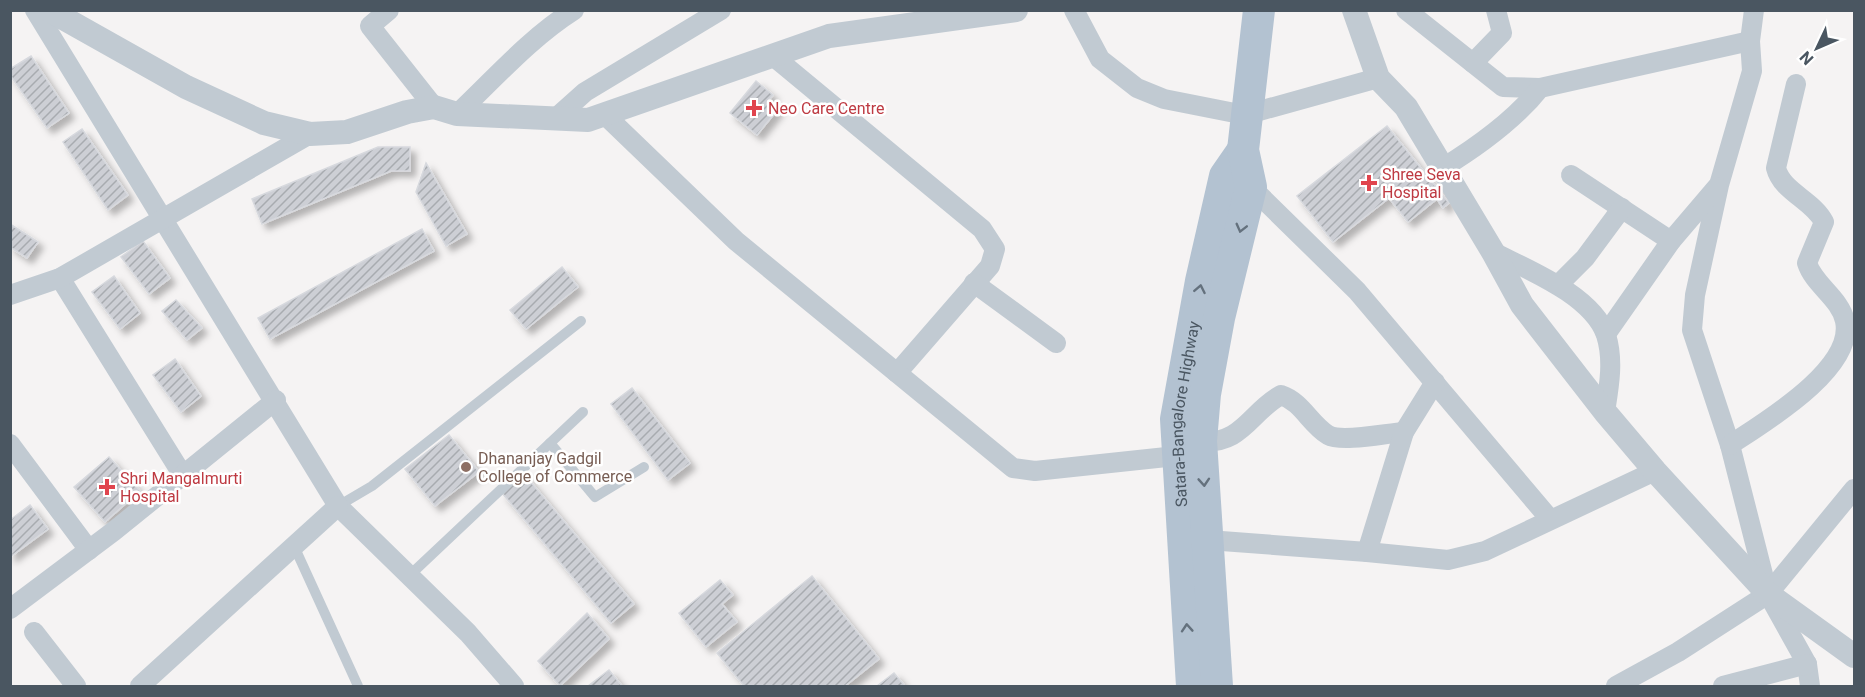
<svg xmlns="http://www.w3.org/2000/svg" width="1865" height="697" viewBox="0 0 1865 697" font-family="Roboto,sans-serif">
  <defs>
    <pattern id="building-hatch" width="6" height="6" patternUnits="userSpaceOnUse" patternTransform="scale(1.5)"><rect width="6" height="6" fill="#cdcfd5"/><path d="M-1 1l2-2M0 6l6-6M5 7l2-2" fill="none" stroke="#a8abb0"/></pattern>
    <filter id="shadow"><feDropShadow dx="5.5" dy="5.5" stdDeviation="3" flood-color="#0004"/></filter>
  </defs>
  <rect width="100%" height="100%" fill="#f5f3f3"/>
  <g fill="url(#building-hatch)" stroke="#d7d9de" stroke-width="1.5" filter="url(#shadow)">
    <polygon points="31,56 69,113 47,128 10,75 10,69"/>
    <polygon points="756,81 773,95 768,101 778,109 757,135 730,113"/>
    <polygon points="1387,126 1449,203 1443,208 1437,199 1408,222 1389,198 1333,242 1297,196"/>
    <polygon points="82,129 128,195 108,210 63,142"/>
    <polygon points="378,147 410,147 410,171 391,171 262,224 252,199"/>
    <polygon points="426,163 467,234 446,246 416,192"/>
    <polygon points="10,224 38,242 27,258 10,247"/>
    <polygon points="422,229 434,251 270,339 258,318"/>
    <polygon points="143,241 170,278 149,294 121,257"/>
    <polygon points="562,267 578,287 526,329 510,310"/>
    <polygon points="114,276 140,313 120,329 92,292"/>
    <polygon points="176,300 202,328 187,340 162,311"/>
    <polygon points="175,359 201,396 181,412 153,375"/>
    <polygon points="632,388 690,463 668,480 611,404"/>
    <polygon points="449,435 479,472 435,506 405,469"/>
    <polygon points="109,457 140,491 105,522 74,487"/>
    <polygon points="524,474 634,604 611,623 502,493"/>
    <polygon points="30,505 48,529 10,557 10,520"/>
    <polygon points="812,576 879,659 845,686 744,686 717,653"/>
    <polygon points="720,580 733,595 722,604 737,622 706,647 679,613"/>
    <polygon points="587,613 609,639 560,686 538,661"/>
    <polygon points="609,670 622,686 588,686"/>
    <polygon points="894,673 905,686 877,686"/>
  </g>
  <g fill="none" stroke-linecap="round" stroke-linejoin="round">
    <g stroke="#c1cad2" stroke-width="10">
      <polyline points="550,443 595,497 644,467"/>
      <polyline points="338,506 372,486 581,321"/>
      <polyline points="294,546 358,686"/>
      <polyline points="410,575 583,412"/>
    </g>
    <g stroke="#c1cad2" stroke-width="20">
      <polyline points="35,10 338,506 468,633 514,686"/>
      <polyline points="389,10 370,26 434,107"/>
      <polyline points="1074,10 1100,59 1137,88 1164,99 1245,115 1378,78"/>
      <polyline points="1406,10 1503,87 1540,88 1750,41"/>
      <polyline points="1754,10 1750,41 1752,71 1719,185 1695,295 1692,330 1730,445 1768,594 1807,664 1810,686"/>
      <polyline points="773,56 982,229 995,249 990,266 897,373"/>
      <polyline points="1473,63 1502,33 1496,10"/>
      <path d="M 457,114 C 495,78 530,38 574,10"/>
      <polyline points="605,115 736,241 1013,468 1035,471 1176,456"/>
      <polyline points="557,117 585,92 721,10"/>
      <path d="M 1441,169 C 1477,147 1514,121 1540,88"/>
      <polyline points="1571,175 1671,241"/>
      <polyline points="1244,184 1251,187 1357,291 1549,518"/>
      <path d="M 1493,252 C 1528,270 1592,295 1606,335 C 1614,360 1609,387 1605,412"/>
      <polyline points="60,278 182,474"/>
      <polyline points="974,283 1056,343"/>
      <polyline points="1558,285 1585,258 1622,208"/>
      <polyline points="10,295 60,278 310,134"/>
      <polyline points="1606,334 1671,241 1717,187"/>
      <path d="M 1201,441 C 1242,445 1250,412 1281,395 C 1302,402 1310,424 1328,435 C 1342,443 1387,433 1404,432"/>
      <polyline points="10,444 89,550"/>
      <path d="M 1730,445 C 1763,423 1855,369 1845,321 C 1840,298 1814,285 1807,263 L 1824,222 C 1813,200 1782,192 1776,168 L 1796,84"/>
      <polyline points="1208,540 1367,552 1448,560 1485,551 1655,471"/>
      <polyline points="1367,552 1404,432 1435,382"/>
      <polyline points="10,609 114,531 276,400"/>
      <polyline points="34,632 76,686"/>
      <polyline points="140,686 338,506"/>
      <polyline points="1616,686 1678,652 1768,594 1854,489"/>
      <polyline points="1723,686 1807,664"/>
    </g>
    <g stroke="#c1cad2" stroke-width="24">
      <polyline points="49,10 186,87 264,123 310,134 347,132 407,112 434,107 457,114 588,120 829,36 1016,10"/>
      <polyline points="1354,10 1378,78 1406,107 1493,252 1522,305 1605,412 1655,471 1768,594 1854,656"/>
    </g>
    <g stroke="#b3c2d1" stroke-width="32">
      <path id="s1" d="M 1192,686 L 1176,419 L 1201,281 L 1225,176 L 1243,150"/>
      <polyline points="1217,686 1201,441 1205,394 1219,318 1251,187 1243,150 1259,10"/>
    </g>
  </g>
  <defs><path id="oneway-chevron" d="M-2-3.5L2.5 0L-2 3.5" fill="none" stroke-width="1.6" stroke-linecap="round" stroke-linejoin="round" transform="scale(1.5)"/></defs>
  <g stroke="#64717d">
    <use href="#oneway-chevron" transform="translate(1241 228) rotate(104)"/>
    <use href="#oneway-chevron" transform="translate(1200 289) rotate(-79)"/>
    <use href="#oneway-chevron" transform="translate(1204 482) rotate(86)"/>
    <use href="#oneway-chevron" transform="translate(1187 628) rotate(-94)"/>
  </g>
  <g fill="#e0444e" stroke="#fff" stroke-width="2">
    <path d="M751 99h6v6h6v6h-6v6h-6v-6h-6v-6h6z"/>
    <path d="M1366 174h6v6h6v6h-6v6h-6v-6h-6v-6h6z"/>
    <path d="M104 478h6v6h6v6h-6v6h-6v-6h-6v-6h6z"/>
  </g>
  <circle fill="#8d6e63" stroke="#fff" stroke-width="2" cx="466" cy="467" r="6"/>
  <g text-anchor="middle" stroke-width="5" stroke-linejoin="round" paint-order="stroke">
    <g font-size="16" fill="#be3a42" stroke="#fff" text-anchor="start">
      <text x="768" y="114">Neo Care Centre</text>
      <text x="1382" y="180">Shree Seva<tspan x="1382" dy="18">Hospital</tspan></text>
      <text x="120" y="484">Shri Mangalmurti<tspan x="120" dy="18">Hospital</tspan></text>
    </g>
    <g font-size="16" fill="#4a5661" stroke="#fff">
      <text dy="6" stroke="none"><textPath href="#s1" startOffset="273">Satara-Bangalore Highway</textPath></text>
    </g>
    <g font-size="16" fill="#785e54" stroke="#fff" text-anchor="start">
      <text x="478" y="464">Dhananjay Gadgil<tspan x="478" dy="18">College of Commerce</tspan></text>
    </g>
  </g>
  <rect width="1865" height="697" fill="none" stroke="#4a5661" stroke-width="24"/>
  <g transform="translate(1817 48) rotate(226)" stroke="#ffffff" stroke-width="4.5" paint-order="stroke">
  <path d="M0-4.5L10 22L0 15L-10 22Z" fill="#4a5661"/>
  <text y="-9" font-size="16" font-weight="bold" text-anchor="middle" fill="#4a5661">N</text>
  </g>
</svg>
